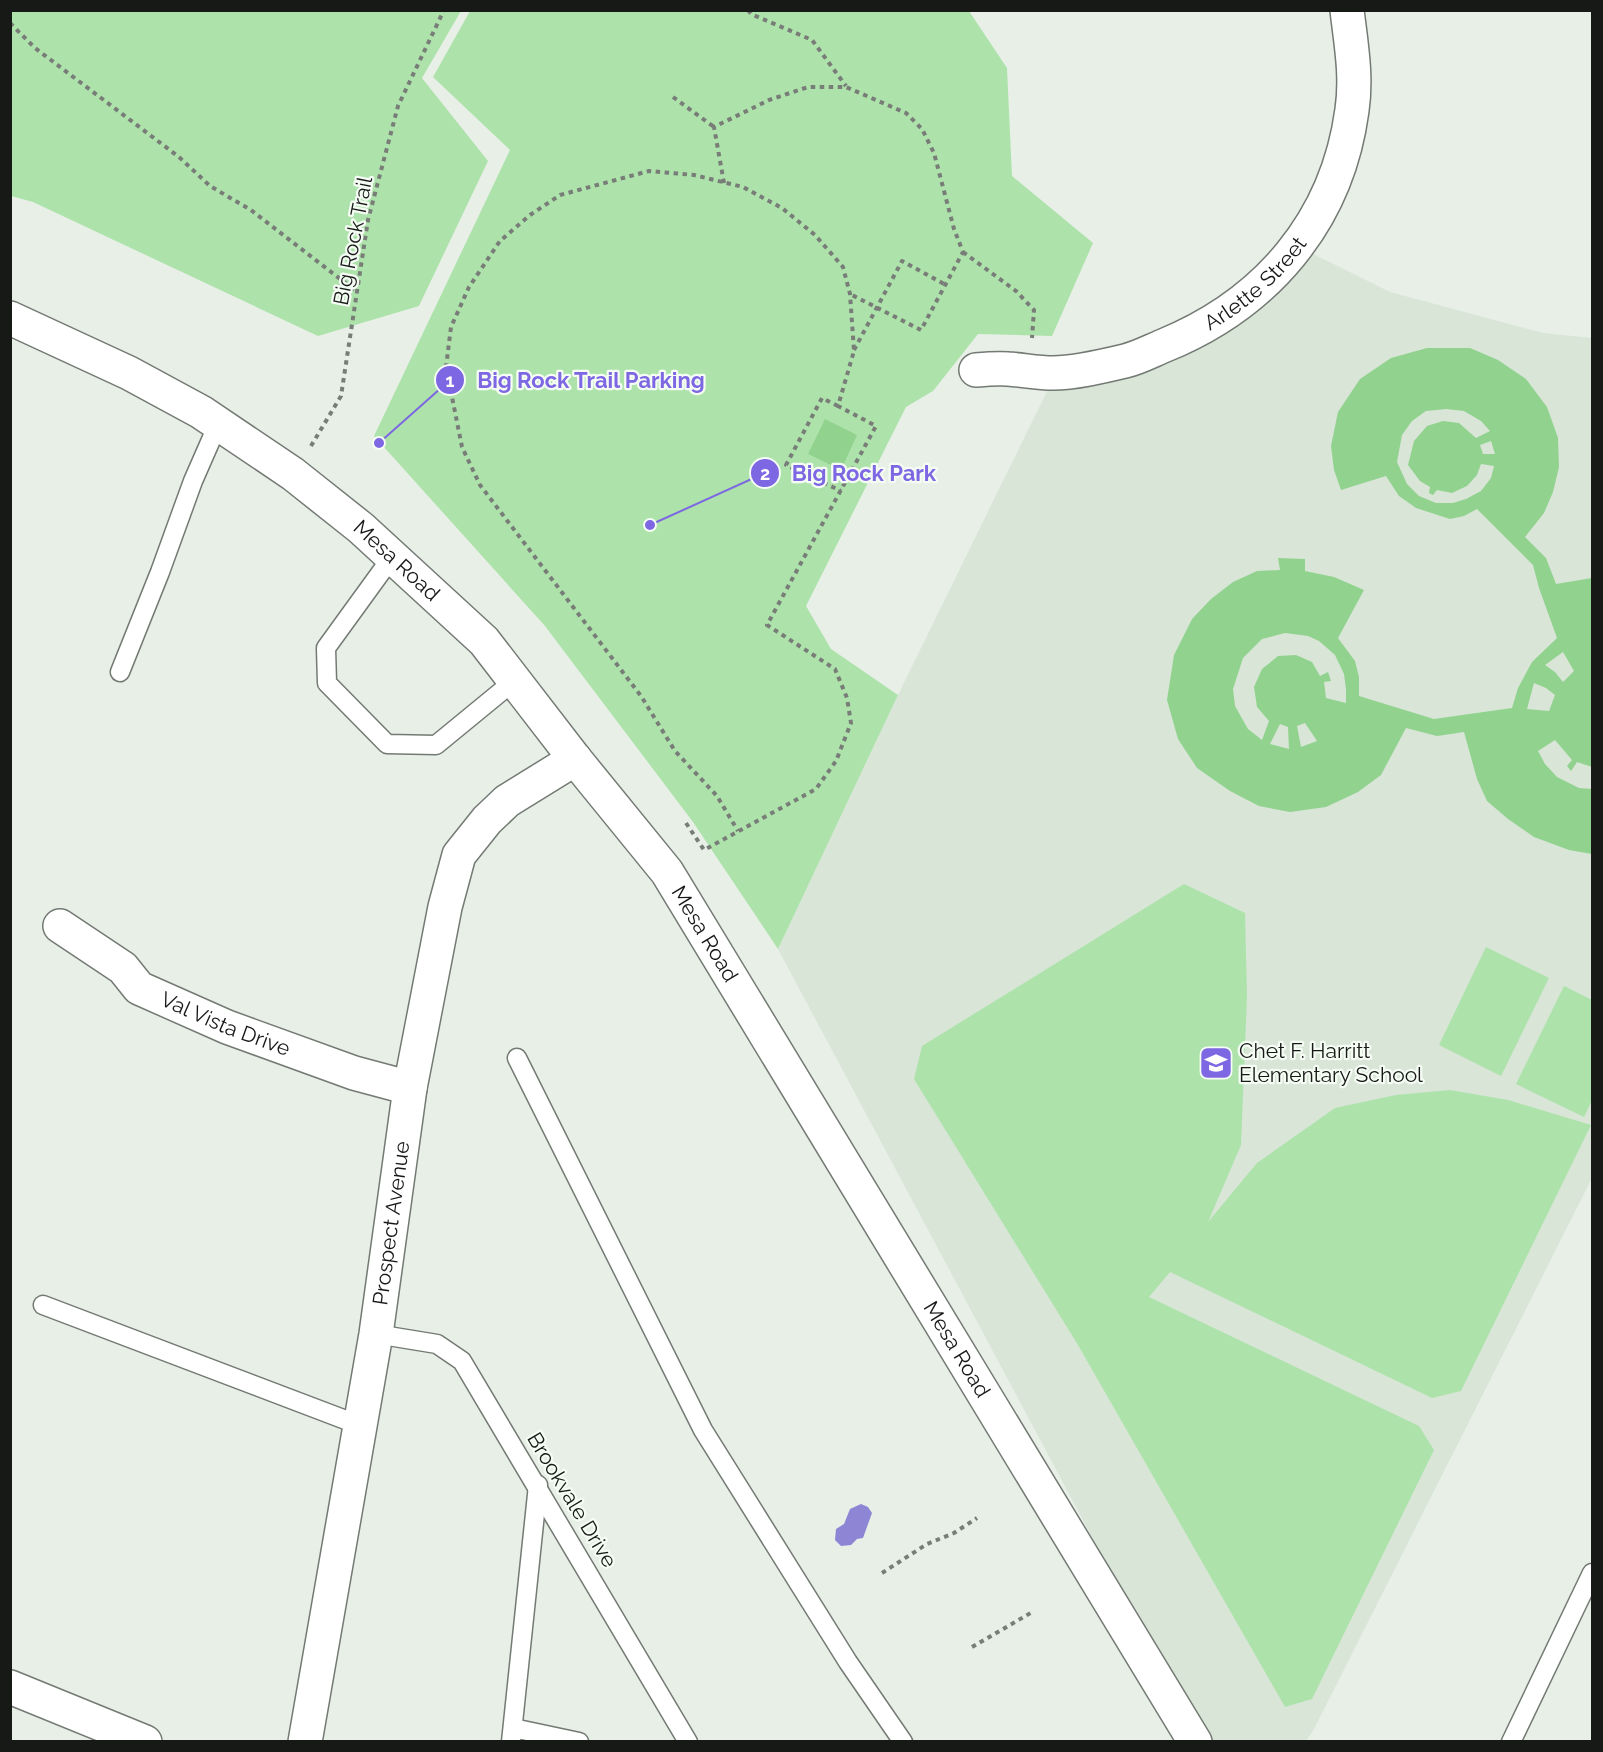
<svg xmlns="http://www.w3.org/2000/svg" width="1603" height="1752" viewBox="0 0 1603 1752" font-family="Raleway,sans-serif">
  <rect width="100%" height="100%" fill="#e8efe7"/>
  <polygon fill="#d8e5d7" points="1297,246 1390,292 1543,333 1592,338 1592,1178 1314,1729 1306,1741 1201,1741 778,949 898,695 1056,373 1127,361"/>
  <g fill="#ade3ab">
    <polygon points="10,11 461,11 422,78 488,161 419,306 318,336 33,202 11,196"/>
    <polygon points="470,11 969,11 1007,68 1012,176 1093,243 1052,336 978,334 933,391 906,407 806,606 831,649 898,695 778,949 693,822 545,626 374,436 510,150 433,77"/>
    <polygon points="1184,884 1245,913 1247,997 1241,1145 1208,1222 1257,1163 1335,1108 1396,1095 1450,1090 1508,1100 1591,1125 1461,1391 1432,1398 1170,1272 1149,1297 1419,1426 1434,1450 1312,1699 1285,1707 1078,1345 914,1079 922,1046"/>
    <polygon points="1486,947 1549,978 1501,1076 1439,1045"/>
    <polygon points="1564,986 1592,1000 1592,1100 1584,1117 1516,1084"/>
  </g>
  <polygon fill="#8e85d5" points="861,1504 868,1507 872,1513 863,1538 857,1539 851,1545 841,1546 835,1540 836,1529 844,1524 850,1509"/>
  <g fill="#91d38e" fill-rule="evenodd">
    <path d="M 1427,348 L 1470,348 L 1498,360 L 1526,379 L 1547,407 L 1558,438 L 1559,467 L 1553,492 L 1544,513 L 1525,537 L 1546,558 L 1556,584 L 1592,578 L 1592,767 L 1577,762 L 1571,771 L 1567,766 L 1572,760 L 1555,740 L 1538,751 L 1545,764 L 1557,777 L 1579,788 L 1592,789 L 1592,854 L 1569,850 L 1534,837 L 1508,819 L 1487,801 L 1477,779 L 1464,732 L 1437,736 L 1406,728 L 1381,775 L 1358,792 L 1326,807 L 1290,812 L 1259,806 L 1230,791 L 1197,768 L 1178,739 L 1167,700 L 1174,655 L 1192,619 L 1211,599 L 1233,582 L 1257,571 L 1280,570 L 1278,558 L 1305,559 L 1305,571 L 1334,577 L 1364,590 L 1338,638 L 1355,661 L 1359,677 L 1359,696 L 1434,719 L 1512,708 L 1518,688 L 1532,662 L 1557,638 L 1539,588 L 1533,565 L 1477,509 L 1464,516 L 1450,519 L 1416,508 L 1399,496 L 1386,476 L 1341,490 L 1334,470 L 1331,446 L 1338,412 L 1360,379 L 1391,358 ZM 1446,409 L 1464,411 L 1481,421 L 1490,431 L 1476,438 L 1459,423 L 1443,421 L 1427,426 L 1414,441 L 1408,465 L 1420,481 L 1430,487 L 1429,493 L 1433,495 L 1437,490 L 1452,493 L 1467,486 L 1477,475 L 1481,464 L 1494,466 L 1491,478 L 1481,491 L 1466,499 L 1453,503 L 1436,503 L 1419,496 L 1407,484 L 1397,462 L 1402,435 L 1412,421 L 1426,411 ZM 1491,441 L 1495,454 L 1483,454 L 1480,445 ZM 1285,633 L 1308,636 L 1319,641 L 1335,655 L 1344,674 L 1346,689 L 1346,703 L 1326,698 L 1324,682 L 1331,681 L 1328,672 L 1320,676 L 1312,662 L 1296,655 L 1278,656 L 1262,669 L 1254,687 L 1257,707 L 1269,721 L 1262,740 L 1248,729 L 1235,706 L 1233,689 L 1243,658 L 1262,639 ZM 1563,652 L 1574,671 L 1563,682 L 1555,672 L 1545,665 ZM 1534,683 L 1546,688 L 1555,695 L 1549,711 L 1527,709 ZM 1305,723 L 1317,741 L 1301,747 L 1297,726 ZM 1280,724 L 1288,727 L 1289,749 L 1270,744 Z"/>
    <polygon points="825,419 857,435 841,470 808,454"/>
  </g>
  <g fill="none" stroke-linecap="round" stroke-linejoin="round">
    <defs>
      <g id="lane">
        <polyline points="392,557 326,648 327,683 387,744 436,745 514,681"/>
        <polyline points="120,672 160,572 193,481 218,424"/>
        <polyline points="517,1058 703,1430 848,1662 903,1742"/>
        <polyline points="43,1305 359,1425"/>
        <polyline points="376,1334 437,1344 462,1361 688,1742"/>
        <polyline points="513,1728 579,1742"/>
        <polyline points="511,1742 538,1485"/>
        <polyline points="1511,1742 1592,1573"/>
      </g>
      <g id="street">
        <path id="s1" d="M 976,370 C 987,369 998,368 1008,369 C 1023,370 1038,373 1053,373 C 1075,373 1104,366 1125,361 C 1138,358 1151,351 1163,346 C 1266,304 1337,222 1352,110 C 1357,76 1351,44 1347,10"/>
        <path id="s2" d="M 60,926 L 123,968 L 139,988 L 227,1027 L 354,1073 L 410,1088"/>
        <polyline points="10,1687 145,1742"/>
      </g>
      <g id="secondary">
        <path id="s3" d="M 10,318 L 129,373 L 201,412 L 293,474 L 361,528 L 484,641 L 575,759 L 667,872 L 1195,1742"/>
        <path id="s4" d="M 305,1742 L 376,1334 L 410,1088 L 445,907 L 459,855 L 487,820 L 507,801 L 575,759"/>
      </g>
    </defs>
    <use href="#lane" stroke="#737a73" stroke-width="21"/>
    <use href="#street" stroke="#737a73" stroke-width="36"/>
    <use href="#secondary" stroke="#737a73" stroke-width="36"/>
    <g stroke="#797d78" stroke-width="4" stroke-dasharray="4.5 4.5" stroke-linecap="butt">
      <polyline points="748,10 751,14 812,40 846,86"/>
      <polyline points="10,23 35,48 179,157 210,186 251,210 357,292"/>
      <polyline points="673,97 714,127"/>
      <polyline points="724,183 714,127 769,100 808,87 846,87 906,113 922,129 934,153 954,229 963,252 921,330 850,294"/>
      <polyline points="963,252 1016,291 1034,310 1032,338"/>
      <polyline points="854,350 902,261 946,285"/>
      <polyline points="838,406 822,398 786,465 841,491"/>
      <polyline points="311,446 341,396 368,220 398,106 444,10"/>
      <polyline points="686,823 704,850 816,789 836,761 851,723 847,698 835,669 767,625 876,426 838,406 854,351 850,294 843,267 815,235 782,208 743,187 694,175 649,171 560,195 530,215 500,241 469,287 451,327 446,367 462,447 480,485 641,696 675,751 717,796 738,831"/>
      <polyline points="882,1573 927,1544 954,1533 977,1518"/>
      <polyline points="972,1647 1034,1611"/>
    </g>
    <use href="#lane" stroke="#fff" stroke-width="18"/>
    <use href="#street" stroke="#fff" stroke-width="33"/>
    <use href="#secondary" stroke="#fff" stroke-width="33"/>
  </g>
  <defs>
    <symbol id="school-square" viewBox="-11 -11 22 22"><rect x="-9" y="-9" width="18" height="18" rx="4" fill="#7d67e2" stroke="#f5fcf4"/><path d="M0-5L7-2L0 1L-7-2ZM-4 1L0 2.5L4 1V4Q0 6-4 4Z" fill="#fff"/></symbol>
  </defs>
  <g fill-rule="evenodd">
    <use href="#school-square" x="1197" y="1044" width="38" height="38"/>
  </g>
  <g text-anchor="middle" stroke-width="4.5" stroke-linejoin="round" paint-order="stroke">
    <g font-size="21" fill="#171917" stroke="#f5fcf4">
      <text transform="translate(353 241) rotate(-79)" y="7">Big Rock Trail</text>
      <text dy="7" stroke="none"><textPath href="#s1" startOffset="304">Arlette Street</textPath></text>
      <text dy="7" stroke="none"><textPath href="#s3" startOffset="459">Mesa Road</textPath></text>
      <text dy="7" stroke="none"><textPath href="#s3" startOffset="945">Mesa Road</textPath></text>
      <text dy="7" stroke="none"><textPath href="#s2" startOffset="195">Val Vista Drive</textPath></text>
      <text dy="7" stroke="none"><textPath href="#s4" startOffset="526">Prospect Avenue</textPath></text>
      <text dy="7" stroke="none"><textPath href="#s3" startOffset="1431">Mesa Road</textPath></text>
      <text transform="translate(572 1500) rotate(59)" y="7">Brookvale Drive</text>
    </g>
    <g font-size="21" fill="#171917" stroke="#f5fcf4" text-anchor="start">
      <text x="1239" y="1058">Chet F. Harritt<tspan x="1239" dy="24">Elementary School</tspan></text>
    </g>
  </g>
  <path fill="none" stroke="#7d67e2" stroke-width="2" d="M379 443L450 380M650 525L765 473"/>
  <g fill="#7d67e2" stroke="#f5fcf4" stroke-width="2">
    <circle cx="379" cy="443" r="6"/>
    <circle cx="650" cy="525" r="6"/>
    <circle cx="450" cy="380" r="15"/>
    <circle cx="765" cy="473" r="15"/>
  </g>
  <g font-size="18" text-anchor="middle" font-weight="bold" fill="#fff">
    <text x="450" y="387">1</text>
    <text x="765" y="480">2</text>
  </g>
  <g font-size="22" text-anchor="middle" font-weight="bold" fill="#7d67e2" stroke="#f5fcf4" stroke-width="4.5" stroke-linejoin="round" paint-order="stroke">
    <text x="591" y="388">Big Rock Trail Parking</text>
    <text x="864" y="481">Big Rock Park</text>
  </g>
  <rect width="1603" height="1752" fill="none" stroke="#171917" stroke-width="24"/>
</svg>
